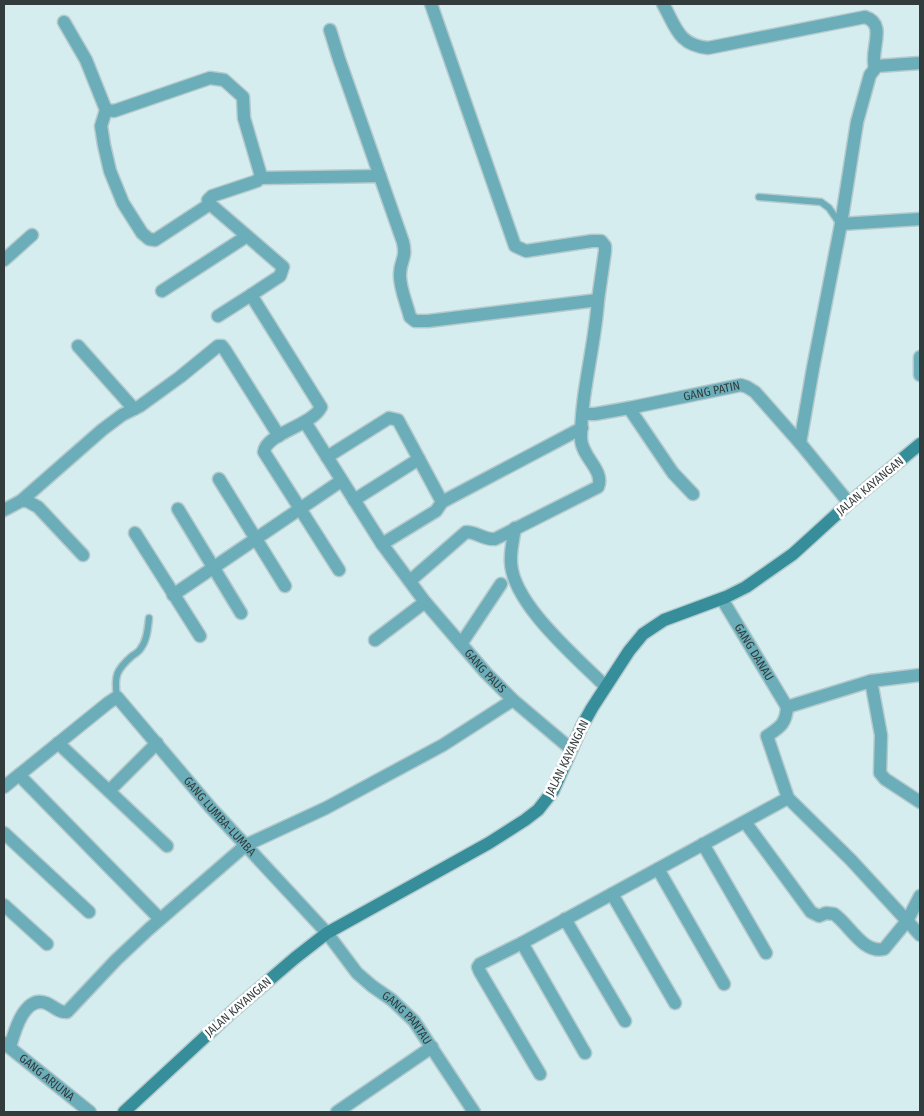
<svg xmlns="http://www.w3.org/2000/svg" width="924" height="1116" viewBox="0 0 924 1116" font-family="'Fira Sans Condensed',sans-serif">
  <rect width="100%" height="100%" fill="#d6edf0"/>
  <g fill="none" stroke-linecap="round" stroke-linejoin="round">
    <defs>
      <g id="lane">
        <polyline points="759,197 821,202 829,208 840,224"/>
        <path d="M 117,697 C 114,676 116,670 132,656 C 135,654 139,652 141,648 C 147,640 148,628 149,618"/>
      </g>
      <g id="street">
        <polyline points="431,4 515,246 526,251 592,241 601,241 605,246 605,251 598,300"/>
        <path d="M 663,4 C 676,27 678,45 708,48 L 865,17 C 888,24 869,51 875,68"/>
        <polyline points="64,22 86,60 106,110 101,126 104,145 110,171 123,203 142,233 149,239 155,240 210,204"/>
        <path d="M 330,30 L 339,59 L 403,242 C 407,259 400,260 400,274 C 399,287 407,304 410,317 L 415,321 L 428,321 L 598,300 C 595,346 581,392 581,438 C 581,457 605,470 598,487 L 495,539 C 484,540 477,532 466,532 L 411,580"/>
        <path d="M 106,110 L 114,111 L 210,78 L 224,80 L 243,97 L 244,118 L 261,176 L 257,181 L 212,196 L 208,200 L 210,204 L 283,267 L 280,276 L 251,295 L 321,407 C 312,426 266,433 264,452 L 339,570"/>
        <polyline points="259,178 380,176"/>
        <polyline points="841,224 920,219"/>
        <polyline points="4,260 32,235"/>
        <polyline points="162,291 247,236"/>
        <polyline points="218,316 251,295"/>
        <polyline points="78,346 134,409"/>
        <polyline points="920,357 920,375"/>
        <polyline points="629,408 673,473 693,494"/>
        <path id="s1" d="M 583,414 L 595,414 L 629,408 L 741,385 L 747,387 L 755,392 L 800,443 L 849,503"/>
        <path id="s2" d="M 305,422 L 382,544 L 425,602 L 486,673 L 513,700 L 571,749"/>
        <polyline points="800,443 813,368 841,224 857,122 870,75 877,66 920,63"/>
        <polyline points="327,457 389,418 398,420 442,502 436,511 382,544"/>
        <polyline points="219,479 285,586"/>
        <polyline points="354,500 419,459"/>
        <polyline points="21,501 102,430 122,415 140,406 180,377 218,346 222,346 225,350 279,436"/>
        <polyline points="442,502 582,428"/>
        <polyline points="178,509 241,613"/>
        <polyline points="4,510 21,501 27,501 38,507 83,555"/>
        <path d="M 515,528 C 513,540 510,552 511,563 C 513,604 577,658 605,686"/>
        <polyline points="135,533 200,636"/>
        <polyline points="173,595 341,481"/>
        <path id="s3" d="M 722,599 L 787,707"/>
        <polyline points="375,640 425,602"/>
        <polyline points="461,644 501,584"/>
        <polyline points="871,681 881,735 880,773 885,779 920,802"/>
        <path d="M 787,707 C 786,724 780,727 767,736 L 788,798 L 851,860 L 920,935"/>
        <polyline points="787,707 871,681 920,675"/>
        <polyline points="58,743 167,846"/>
        <polyline points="19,775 160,919"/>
        <path id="s4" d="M 4,787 L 108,703 L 117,697 L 211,808 L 327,933 L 357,973 L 372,986 L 392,1000 L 414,1021 L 474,1112"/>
        <polyline points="109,791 157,743"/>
        <path d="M 745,822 L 811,912 L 819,916 L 826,913 L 834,914 C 849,924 863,954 884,949 L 907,921 L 920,896"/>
        <polyline points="4,833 89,912"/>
        <polyline points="703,844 766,953"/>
        <polyline points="658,869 724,984"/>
        <polyline points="612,894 675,1003"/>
        <polyline points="4,905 47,944"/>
        <polyline points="565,919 625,1021"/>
        <polyline points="522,943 585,1053"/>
        <path id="s5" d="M 4,1043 L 90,1112"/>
        <path d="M 10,1047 C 14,1033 24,995 46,1003 C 54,1006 59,1013 67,1012 L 116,960 L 149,929 L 246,845 L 326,808 L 443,745 L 513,700"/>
        <polyline points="540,1074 480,972 478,967 480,964 522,943 788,798"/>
        <polyline points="337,1112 432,1047"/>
      </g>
      <polyline id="secondary" points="124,1112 233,1011 295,958 327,933 489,843 525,820 538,810 553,791 582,726 592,708 629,651 643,634 664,620 726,597 746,587 793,554 849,503 920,444"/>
    </defs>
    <use href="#lane" stroke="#b5cacc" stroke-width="9"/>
    <use href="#street" stroke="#b5cacc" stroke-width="15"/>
    <use href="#secondary" stroke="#b5cacc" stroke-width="15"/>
    <use href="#lane" stroke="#6baeb9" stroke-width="6"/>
    <use href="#street" stroke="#6baeb9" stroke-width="12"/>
    <use href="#secondary" stroke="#358e9a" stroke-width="12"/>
  </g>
  <g text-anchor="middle" stroke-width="5" stroke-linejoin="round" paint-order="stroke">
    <g font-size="12" fill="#333c3d" stroke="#fff">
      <text dy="4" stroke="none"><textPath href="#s1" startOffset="131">GANG PATIN</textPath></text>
      <text transform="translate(870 486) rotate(-40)" y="4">JALAN KAYANGAN</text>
      <text dy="4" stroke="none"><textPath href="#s3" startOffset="62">GANG DANAU</textPath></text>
      <text dy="4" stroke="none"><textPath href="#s2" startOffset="308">GANG PAUS</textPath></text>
      <text transform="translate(567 758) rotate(-64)" y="4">JALAN KAYANGAN</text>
      <text dy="4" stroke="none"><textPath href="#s4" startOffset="302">GANG LUMBA-LUMBA</textPath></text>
      <text transform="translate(238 1007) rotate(-41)" y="4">JALAN KAYANGAN</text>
      <text dy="4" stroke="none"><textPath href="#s4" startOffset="578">GANG PANTAU</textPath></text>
      <text dy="4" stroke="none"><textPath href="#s5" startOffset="55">GANG ARJUNA</textPath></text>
    </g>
  </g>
  <rect width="924" height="1116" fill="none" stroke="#333c3d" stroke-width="10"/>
</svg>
